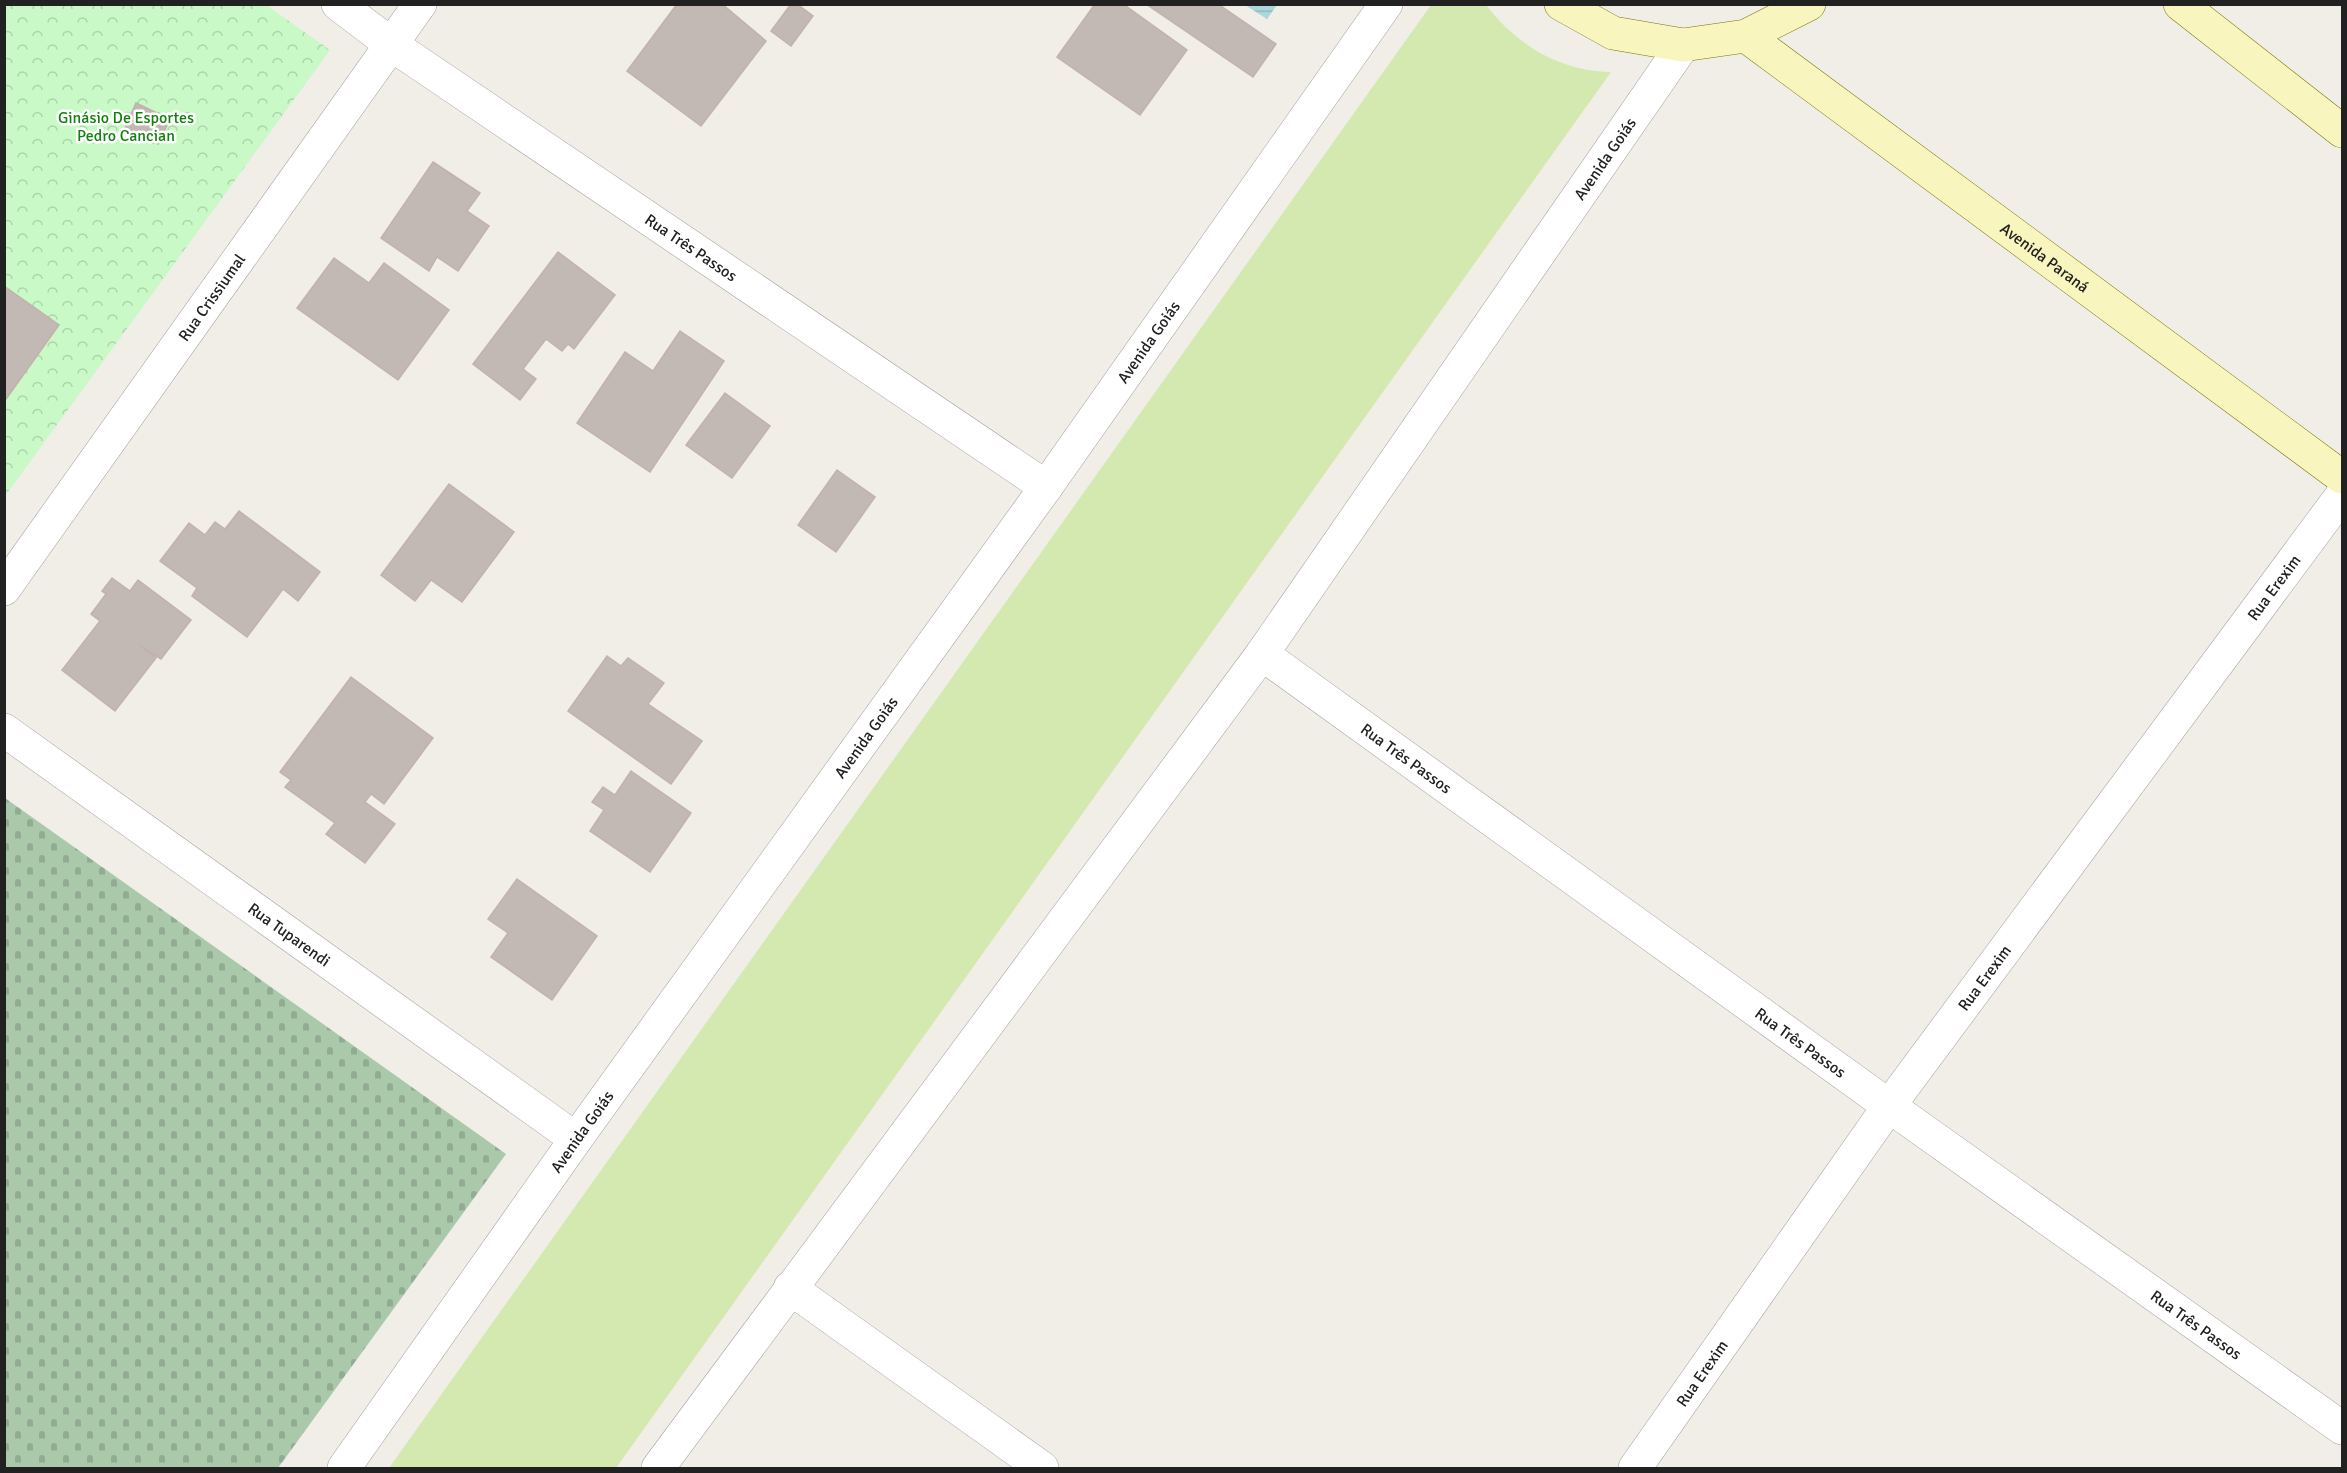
<svg xmlns="http://www.w3.org/2000/svg" width="2347" height="1473" viewBox="0 0 2347 1473" font-family="Signika,sans-serif">
  <defs>
    <pattern id="cemetery-stones" width="16" height="16" patternUnits="userSpaceOnUse" patternTransform="scale(1.5)"><rect width="16" height="16" fill="#a9c9aa"/><path d="M2 7V4a2 2 0 0 1 4 0v3zM10 15v-3a2 2 0 0 1 4 0v3z" fill="#91ac92"/></pattern>
    <pattern id="park-crowns" width="20" height="18" patternUnits="userSpaceOnUse" patternTransform="scale(1.5)"><rect width="20" height="18" fill="#c8f9c6"/><path d="M2 6a3 3 0 1 1 6 0M12 15a3 3 0 1 1 6 0" fill="none" stroke="#acd5aa"/></pattern>
    <pattern id="water-rules" width="6" height="5" patternUnits="userSpaceOnUse" patternTransform="scale(1.5)"><rect width="6" height="5" fill="#a9d8dd"/><path d="M0 2.5h6" fill="none" stroke="#91b9bd"/></pattern>
  </defs>
  <rect width="100%" height="100%" fill="#f1ede7"/>
  <path fill="#d3e9af" d="M 1431,5 L 1486,5 C 1517,45 1559,71 1611,72 L 616,1468 L 389,1468 Z"/>
  <polygon fill="url(#cemetery-stones)" points="5,798 506,1154 278,1468 5,1468"/>
  <polygon fill="url(#park-crowns)" points="5,5 266,5 330,50 5,496"/>
  <polygon fill="url(#water-rules)" points="1245,5 1277,4 1277,5 1267,19"/>
  <g fill="#c2b8b4" stroke="#c2b2aa" stroke-width="1.5">
    <polygon points="677,4 722,4 766,41 701,126 627,71"/>
    <polygon points="791,4 797,4 813,16 791,46 771,31"/>
    <polygon points="1095,4 1123,4 1187,50 1140,115 1057,57"/>
    <polygon points="1146,4 1218,4 1276,44 1253,77"/>
    <polygon points="136,103 170,119 158,144 125,128"/>
    <polygon points="433,162 480,193 467,211 489,226 458,271 437,257 429,271 381,238"/>
    <polygon points="558,252 615,295 574,349 568,344 562,351 546,339 523,369 536,379 520,400 473,364"/>
    <polygon points="334,258 369,283 384,263 449,310 398,380 297,308"/>
    <polygon points="4,286 59,325 4,402"/>
    <polygon points="680,331 724,361 650,472 577,423 625,352 653,371"/>
    <polygon points="725,393 770,426 732,478 686,445"/>
    <polygon points="837,470 875,497 836,552 798,525"/>
    <polygon points="449,484 514,532 462,602 431,580 415,601 381,575"/>
    <polygon points="239,511 320,572 298,601 283,589 247,637 192,596 197,588 160,561 189,523 205,535 215,522 225,529"/>
    <polygon points="112,578 130,591 138,580 191,620 161,659 139,645 156,658 115,711 62,670 100,621 91,614 106,594 102,591"/>
    <polygon points="607,656 621,666 628,658 664,683 648,704 702,741 671,784 568,711"/>
    <polygon points="351,677 433,738 384,804 371,794 365,802 395,824 365,863 326,834 335,823 285,787 291,780 280,772"/>
    <polygon points="631,771 691,813 650,872 590,831 604,810 592,802 603,787 615,795"/>
    <polygon points="517,879 597,936 552,1000 491,957 508,933 488,919"/>
  </g>
  <g fill="none" stroke-linecap="round" stroke-linejoin="round">
    <defs>
      <g id="minor">
        <path id="s1" d="M 338,4 L 392,45 L 1046,487"/>
        <path id="s2" d="M 4,589 L 420,4"/>
        <path id="s3" d="M 1262,654 L 1889,1106 L 2342,1428"/>
        <path id="s4" d="M 4,730 L 576,1139"/>
        <polyline points="790,1288 1042,1468"/>
        <path id="s5" d="M 1635,1468 L 1889,1106 L 2342,495"/>
      </g>
      <g id="tertiary">
        <path id="s6" d="M 344,1468 L 576,1139 L 1046,487 L 1386,4"/>
        <path id="s7" d="M 658,1468 L 1262,654 L 1683,45"/>
      </g>
      <g id="secondary">
        <polyline points="1561,4 1613,33 1683,45 1746,36 1809,4"/>
        <polyline points="2180,4 2342,131"/>
        <path id="s8" d="M 1746,36 L 2342,477"/>
      </g>
    </defs>
    <use href="#minor" stroke="#a2a2a2" stroke-width="34"/>
    <use href="#tertiary" stroke="#a2a2a2" stroke-width="34"/>
    <use href="#secondary" stroke="#787707" stroke-width="34"/>
    <use href="#minor" stroke="#fff" stroke-width="33"/>
    <use href="#tertiary" stroke="#fff" stroke-width="33"/>
    <use href="#secondary" stroke="#f9f5be" stroke-width="33"/>
  </g>
  <g text-anchor="middle" stroke-width="5" stroke-linejoin="round" paint-order="stroke">
    <g font-size="16" fill="#12800e" stroke="#fff">
      <text x="126" y="123">Ginásio De Esportes<tspan x="126" dy="18">Pedro Cancian</tspan></text>
    </g>
    <g font-size="16" fill="#212121" stroke="#fff">
      <text dy="6" stroke="none"><textPath href="#s7" startOffset="1616">Avenida Goiás</textPath></text>
      <text dy="6" stroke="none"><textPath href="#s1" startOffset="429">Rua Três Passos</textPath></text>
      <text dy="6" stroke="none"><textPath href="#s8" startOffset="372">Avenida Paraná</textPath></text>
      <text dy="6" stroke="none"><textPath href="#s2" startOffset="358">Rua Crissiumal</textPath></text>
      <text dy="6" stroke="none"><textPath href="#s6" startOffset="1384">Avenida Goiás</textPath></text>
      <text dy="6" stroke="none"><textPath href="#s5" startOffset="1088">Rua Erexim</textPath></text>
      <text dy="6" stroke="none"><textPath href="#s6" startOffset="898">Avenida Goiás</textPath></text>
      <text dy="6" stroke="none"><textPath href="#s3" startOffset="178">Rua Três Passos</textPath></text>
      <text dy="6" stroke="none"><textPath href="#s4" startOffset="351">Rua Tuparendi</textPath></text>
      <text dy="6" stroke="none"><textPath href="#s5" startOffset="602">Rua Erexim</textPath></text>
      <text dy="6" stroke="none"><textPath href="#s3" startOffset="664">Rua Três Passos</textPath></text>
      <text dy="6" stroke="none"><textPath href="#s6" startOffset="412">Avenida Goiás</textPath></text>
      <text dy="6" stroke="none"><textPath href="#s3" startOffset="1150">Rua Três Passos</textPath></text>
      <text dy="6" stroke="none"><textPath href="#s5" startOffset="116">Rua Erexim</textPath></text>
    </g>
  </g>
  <rect width="2347" height="1473" fill="none" stroke="#212121" stroke-width="12"/>
</svg>
